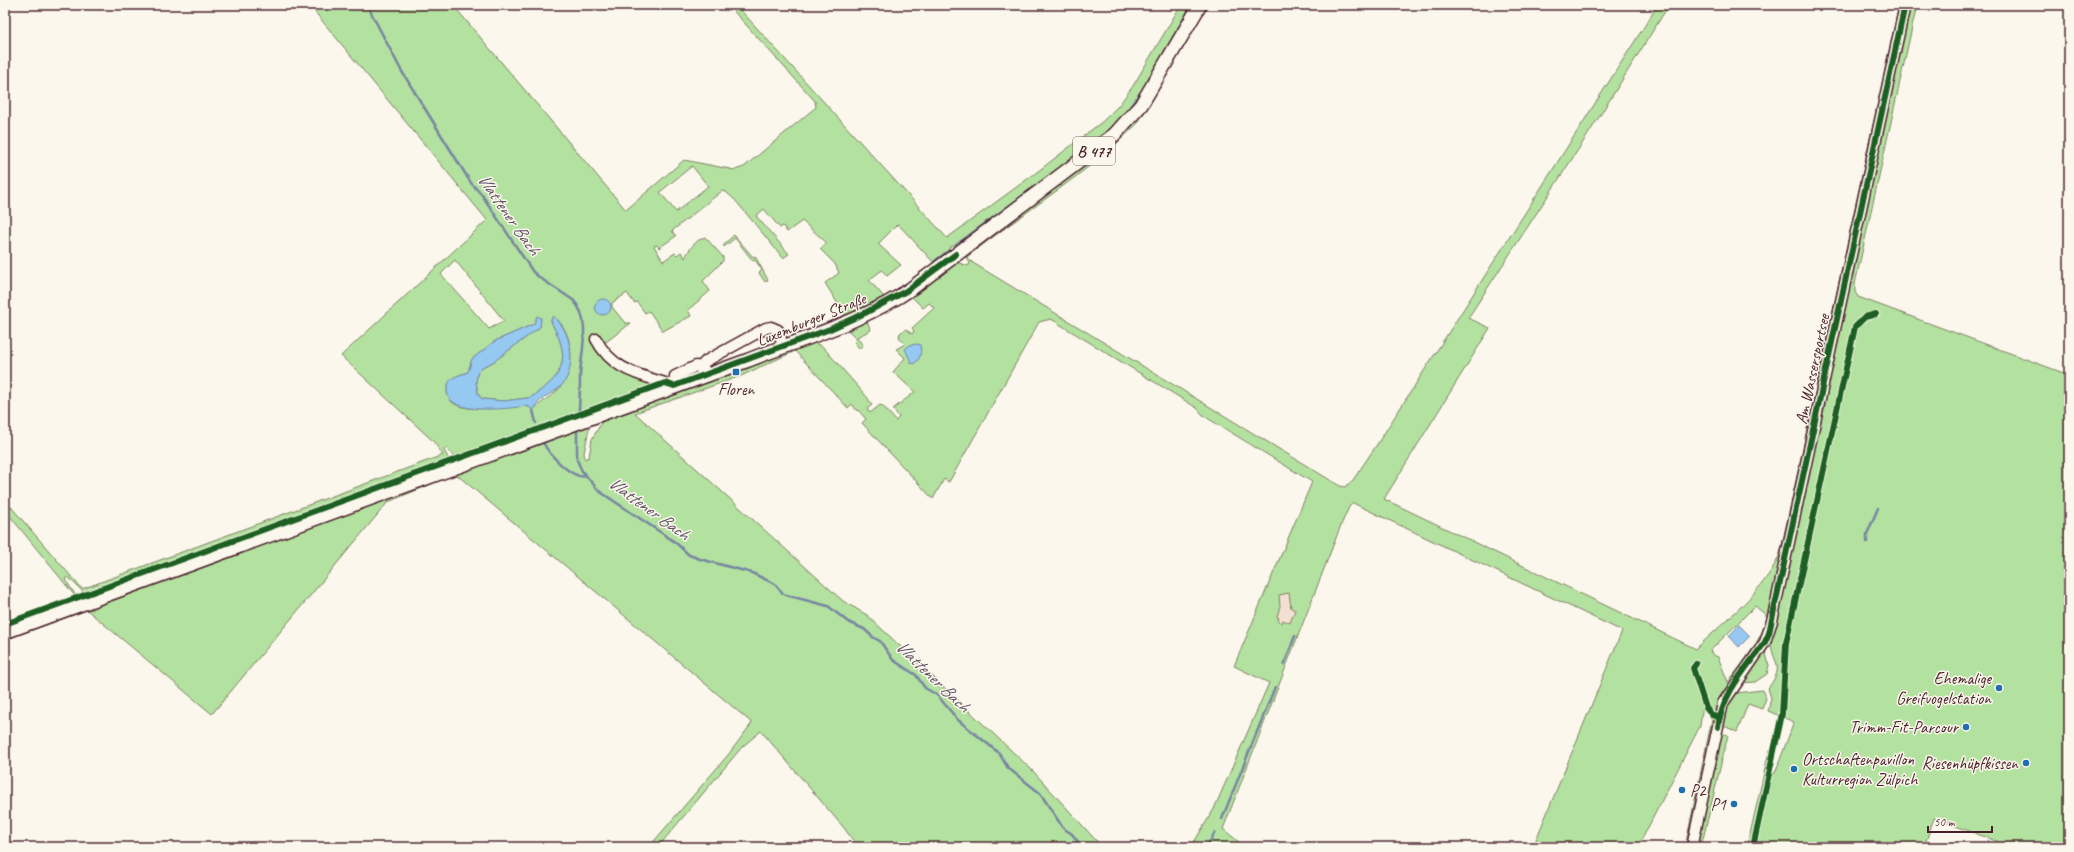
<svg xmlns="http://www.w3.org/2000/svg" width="2074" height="852" viewBox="0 0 2074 852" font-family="Caveat,sans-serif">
  <rect width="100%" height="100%" fill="#fbf7ec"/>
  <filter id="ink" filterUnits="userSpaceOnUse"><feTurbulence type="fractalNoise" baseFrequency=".025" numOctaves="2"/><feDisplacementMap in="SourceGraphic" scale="8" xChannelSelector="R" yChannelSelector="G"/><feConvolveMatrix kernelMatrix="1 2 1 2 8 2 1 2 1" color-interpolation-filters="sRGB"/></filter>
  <g filter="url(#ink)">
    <polygon fill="#f3e0d3" points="1273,577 1307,590 1287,637 1252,625"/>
    <g fill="#b3e19f" stroke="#7e8065" fill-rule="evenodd">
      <path d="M 309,5 L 453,5 L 626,210 L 684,160 L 735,170 L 744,167 L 816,107 L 815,101 L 728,5 L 736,5 L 947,238 L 1037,172 L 1103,121 L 1119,105 L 1133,86 L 1181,5 L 1196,5 L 1147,88 L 1124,120 L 1090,149 L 957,247 L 952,246 L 949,248 L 948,255 L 935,264 L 898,224 L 878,244 L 901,265 L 887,276 L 882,270 L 869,280 L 885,298 L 846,317 L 825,283 L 839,273 L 835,264 L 820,249 L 827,243 L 802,221 L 787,232 L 783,226 L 780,228 L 764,209 L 756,216 L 789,254 L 783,258 L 735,200 L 726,192 L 722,191 L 672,231 L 676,236 L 659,248 L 657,245 L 654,246 L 663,261 L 675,253 L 677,255 L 681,252 L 685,258 C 688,250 697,239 705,237 L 723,257 L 723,261 L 703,281 L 710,291 L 688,310 L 691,316 L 663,331 L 649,311 L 645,313 L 637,302 L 634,303 L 627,293 L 612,303 L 612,307 L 625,323 L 631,323 L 602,345 L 616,361 L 659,378 C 646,376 618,366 609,357 C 603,350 601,342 598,334 L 593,337 C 597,345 601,354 609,361 C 621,373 645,380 661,383 L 458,456 L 454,457 L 446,448 L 444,450 L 451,464 L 96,595 L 83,592 L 68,577 L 65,579 L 76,596 L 76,600 L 71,604 L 5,628 L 5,621 L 75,596 L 5,510 L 5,500 L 82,589 L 443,455 L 433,441 L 341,356 L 487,220 ZM 692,166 L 708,186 L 676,212 L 660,192 ZM 455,260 L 504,321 L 489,329 L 441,274 ZM 553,316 C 572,329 576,363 564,382 C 558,393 543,400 534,409 C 531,409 529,406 526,406 C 511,404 447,420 447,391 C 448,376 458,376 468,372 L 472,359 L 495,341 L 534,324 L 537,317 L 541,318 L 540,327 L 493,362 L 482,367 L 478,371 L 476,382 L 478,394 L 482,399 L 504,401 L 527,398 C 534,397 539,391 545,387 C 564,373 567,355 557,334 C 555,329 552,325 551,320 Z"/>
      <path d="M 1204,5 L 1208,5 L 1138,123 C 1088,174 1023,212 967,257 L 973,263 L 1340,486 L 1345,487 L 1353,480 L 1376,446 L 1658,5 L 1669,5 L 1589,133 L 1468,318 L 1490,328 L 1384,499 L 1696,649 C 1725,620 1763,593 1780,554 L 1899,5 L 1902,5 L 1769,620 L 1762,638 L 1728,686 L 1713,716 L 1703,704 L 1700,726 L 1638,847 L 1533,847 L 1622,631 L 1353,503 L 1349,507 L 1341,525 L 1223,829 L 1245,847 L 1191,847 L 1214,809 L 1269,683 L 1234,666 L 1312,482 L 1204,416 L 1197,408 L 1051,319 L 1039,322 L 949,482 L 944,479 L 933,499 L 862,423 L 866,419 L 858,410 L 857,411 L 852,404 L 848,408 L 795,351 L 741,376 L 635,413 L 843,601 L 867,615 L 1032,770 L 1102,847 L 858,847 L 844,828 L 761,731 L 742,747 L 658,847 L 649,847 L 728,755 L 752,723 L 456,474 L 388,502 L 212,714 L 87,610 L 5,640 L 5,636 L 86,607 L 91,610 L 94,609 L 92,605 L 457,472 L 464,473 L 464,470 L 590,424 L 584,453 L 585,459 L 589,457 L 592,439 L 603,420 L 732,372 L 760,364 L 760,362 L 813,342 L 823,347 L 867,397 L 872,405 L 867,409 L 870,413 L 880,405 L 883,406 L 896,421 L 899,417 L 893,409 L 915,392 L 893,372 L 905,358 L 896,349 L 905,344 L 899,337 L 900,333 L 906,329 L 912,334 L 914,331 L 912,328 L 934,308 L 929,303 L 923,308 L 910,295 L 956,262 L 968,266 L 970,263 L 964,255 L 1102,150 ZM 1289,593 L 1291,608 L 1295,610 L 1290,623 L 1283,620 L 1282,623 L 1278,621 L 1279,618 L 1277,617 L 1280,606 L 1279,595 ZM 1755,606 L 1768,617 C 1760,642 1744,661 1728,682 L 1718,657 L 1713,655 L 1710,651 Z"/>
      <path d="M 1909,5 L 1917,5 L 1855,284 L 1855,292 L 1858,297 L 2069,375 L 2069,847 L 2012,847 L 1934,818 L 1924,847 L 1755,847 L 1771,775 L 1775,773 L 1794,722 L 1768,711 L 1771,698 L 1768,688 C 1787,664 1771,663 1771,641 L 1805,491 L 1840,301 Z"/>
      <polygon points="734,235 753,257 755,256 768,280 765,282 759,273 762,270 755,260 753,261 735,238 724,247 724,244"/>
      <polygon points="866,319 871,330 857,337 863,346 859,348 854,342 857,339 849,331 849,327"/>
      <polygon points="1765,650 1769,665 1767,674 1755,682 1740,683"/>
      <path d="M 1762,690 L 1766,698 L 1762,709 L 1748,704 L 1737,732 L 1722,725 C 1724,714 1726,699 1736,693 Z"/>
      <polygon points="1712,719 1714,721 1688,847 1685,847"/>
      <polygon points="1720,733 1728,735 1701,847 1696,847"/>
      <polygon points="1769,751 1772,751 1752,847 1747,847"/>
    </g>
    <g fill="#95c9f2" stroke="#7785a2">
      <circle cx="603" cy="307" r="8"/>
      <path d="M 537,316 L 541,318 L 540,327 L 493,362 L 482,367 L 478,371 L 476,382 L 478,394 L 482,399 L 504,401 L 527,398 C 534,397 539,391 545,387 C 564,373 567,355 557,334 C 555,329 552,325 551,320 L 553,316 C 571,330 576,362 565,381 C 558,392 546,394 538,403 C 536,406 536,408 533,410 L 527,406 C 512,408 447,417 447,391 C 447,376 459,376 468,372 L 472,359 L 495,341 L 534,324 Z"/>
      <path d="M 918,344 L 920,345 C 922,353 920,362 912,364 L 905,349 L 910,345 Z"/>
      <polygon points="1739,625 1750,636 1739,647 1729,636"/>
    </g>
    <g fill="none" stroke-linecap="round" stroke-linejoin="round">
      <g stroke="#7785a2" stroke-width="2.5">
        <path d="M 367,5 L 401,70 L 471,183 L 482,195 L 533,272 L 540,278 L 573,300 C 592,319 581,352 580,375 C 580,390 580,404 578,418"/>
        <polyline points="1163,55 1192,5"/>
        <polyline points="1128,110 1140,93"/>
        <polyline points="1106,133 1116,123"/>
        <polyline points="956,245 1044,180"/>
        <polyline points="935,261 948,251"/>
        <polyline points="533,410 536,423"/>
        <polyline points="577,427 577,460 582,471 599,491 675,542 689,555 700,559 752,573 775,584 782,593 786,595 828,606 848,622 864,629 874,638 880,641 893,660 916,675 925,688 937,695 958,720 999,753 1008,768 1040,793 1063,828 1072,834 1082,847"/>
        <path d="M 543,442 C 548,453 572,480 586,476"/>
        <polyline points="1867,542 1867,534 1878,508"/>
        <polyline points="1284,665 1295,636"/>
        <polyline points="1222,819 1275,687"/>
        <polyline points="1207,847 1215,832"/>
      </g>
      <defs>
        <g id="minor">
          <path d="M 596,339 C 613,372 642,375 674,386 L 675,376 L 696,366 L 701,368 L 706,374"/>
          <polyline points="704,371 703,364 706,361 766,328 771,327 778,330 783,346"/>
          <polyline points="1692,847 1723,703 1765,642 1772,621 1905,5"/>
        </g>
        <path id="major" d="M 5,632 L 746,361 C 801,339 863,322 912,288 L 1114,135 L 1141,105 L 1200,5"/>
      </defs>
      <use href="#minor" stroke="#4a1f2b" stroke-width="13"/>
      <use href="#major" stroke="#4a1f2b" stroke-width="16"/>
      <use href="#minor" stroke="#fbf7ec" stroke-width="10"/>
      <use href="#major" stroke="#fbf7ec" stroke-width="13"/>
      <defs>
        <g id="cycleway">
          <polyline points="5,624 665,383 674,386 830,329 865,313 906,291 956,254"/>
          <polyline points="1696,664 1693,668 1706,708 1712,715 1719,718"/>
          <path d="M 1718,727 C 1723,692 1745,670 1765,642 L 1769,633 L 1905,5"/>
          <polyline points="1753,847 1782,714 1786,643 1855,327 1865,317 1876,314"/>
        </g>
      </defs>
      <use href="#cycleway" stroke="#fbf7ec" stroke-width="8"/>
      <use href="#cycleway" stroke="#1b5e20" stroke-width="6"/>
    </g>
  </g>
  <g fill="#1f6fb2" stroke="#fbf7ec" stroke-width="1.5">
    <rect x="732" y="368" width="8" height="8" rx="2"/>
    <circle cx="1999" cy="688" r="4"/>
    <circle cx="1966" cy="727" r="4"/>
    <circle cx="2026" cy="763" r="4"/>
    <circle cx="1794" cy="769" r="4"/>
    <circle cx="1682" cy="790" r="4"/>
    <circle cx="1734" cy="804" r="4"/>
  </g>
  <g text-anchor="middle" stroke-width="3" stroke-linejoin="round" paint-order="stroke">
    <rect fill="#fbf7ec" stroke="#7f6065" stroke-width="1" x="1073" y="137" width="42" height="28" rx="3"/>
    <g font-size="16" font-weight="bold" fill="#4a1f2b">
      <text x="1094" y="157">B 477</text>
    </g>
    <g font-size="17" fill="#4a1f2b" stroke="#fbf7ec">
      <text transform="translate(811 319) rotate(-22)" y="6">Luxemburger Straße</text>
      <text transform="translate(1812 369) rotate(-78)" y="6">Am Wassersportsee</text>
    </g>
    <g font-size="17" fill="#4a1f2b" stroke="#fbf7ec" text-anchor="end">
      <text x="736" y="395" text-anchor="middle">Floren</text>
      <text x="1991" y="684">Ehemalige<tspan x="1991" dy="20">Greifvogelstation</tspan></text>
      <text x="1958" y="733">Trimm-Fit-Parcour</text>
      <text x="1802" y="765" text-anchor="start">Ortschaftenpavillon<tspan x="1802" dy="20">Kulturregion Zülpich</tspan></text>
      <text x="2018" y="769">Riesenhüpfkissen</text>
      <text x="1690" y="796" text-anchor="start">P2</text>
      <text x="1726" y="810">P1</text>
    </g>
    <g font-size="18" font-style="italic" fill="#605267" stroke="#fbf7ec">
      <text transform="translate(509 214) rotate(55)" y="6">Vlattener Bach</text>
      <text transform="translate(649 508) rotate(36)" y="6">Vlattener Bach</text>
      <text transform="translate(933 676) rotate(44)" y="6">Vlattener Bach</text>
    </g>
  </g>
  <rect width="2074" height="852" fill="none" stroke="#fbf7ec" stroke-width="20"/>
  <rect x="10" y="10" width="2054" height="832" fill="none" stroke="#4a1f2b" stroke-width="1.5" filter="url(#ink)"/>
  <path d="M1928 826v6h64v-6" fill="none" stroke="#4a1f2b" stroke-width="2"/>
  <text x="1934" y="826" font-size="12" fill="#4a1f2b" stroke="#fbf7ec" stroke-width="3" paint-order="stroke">50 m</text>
</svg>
